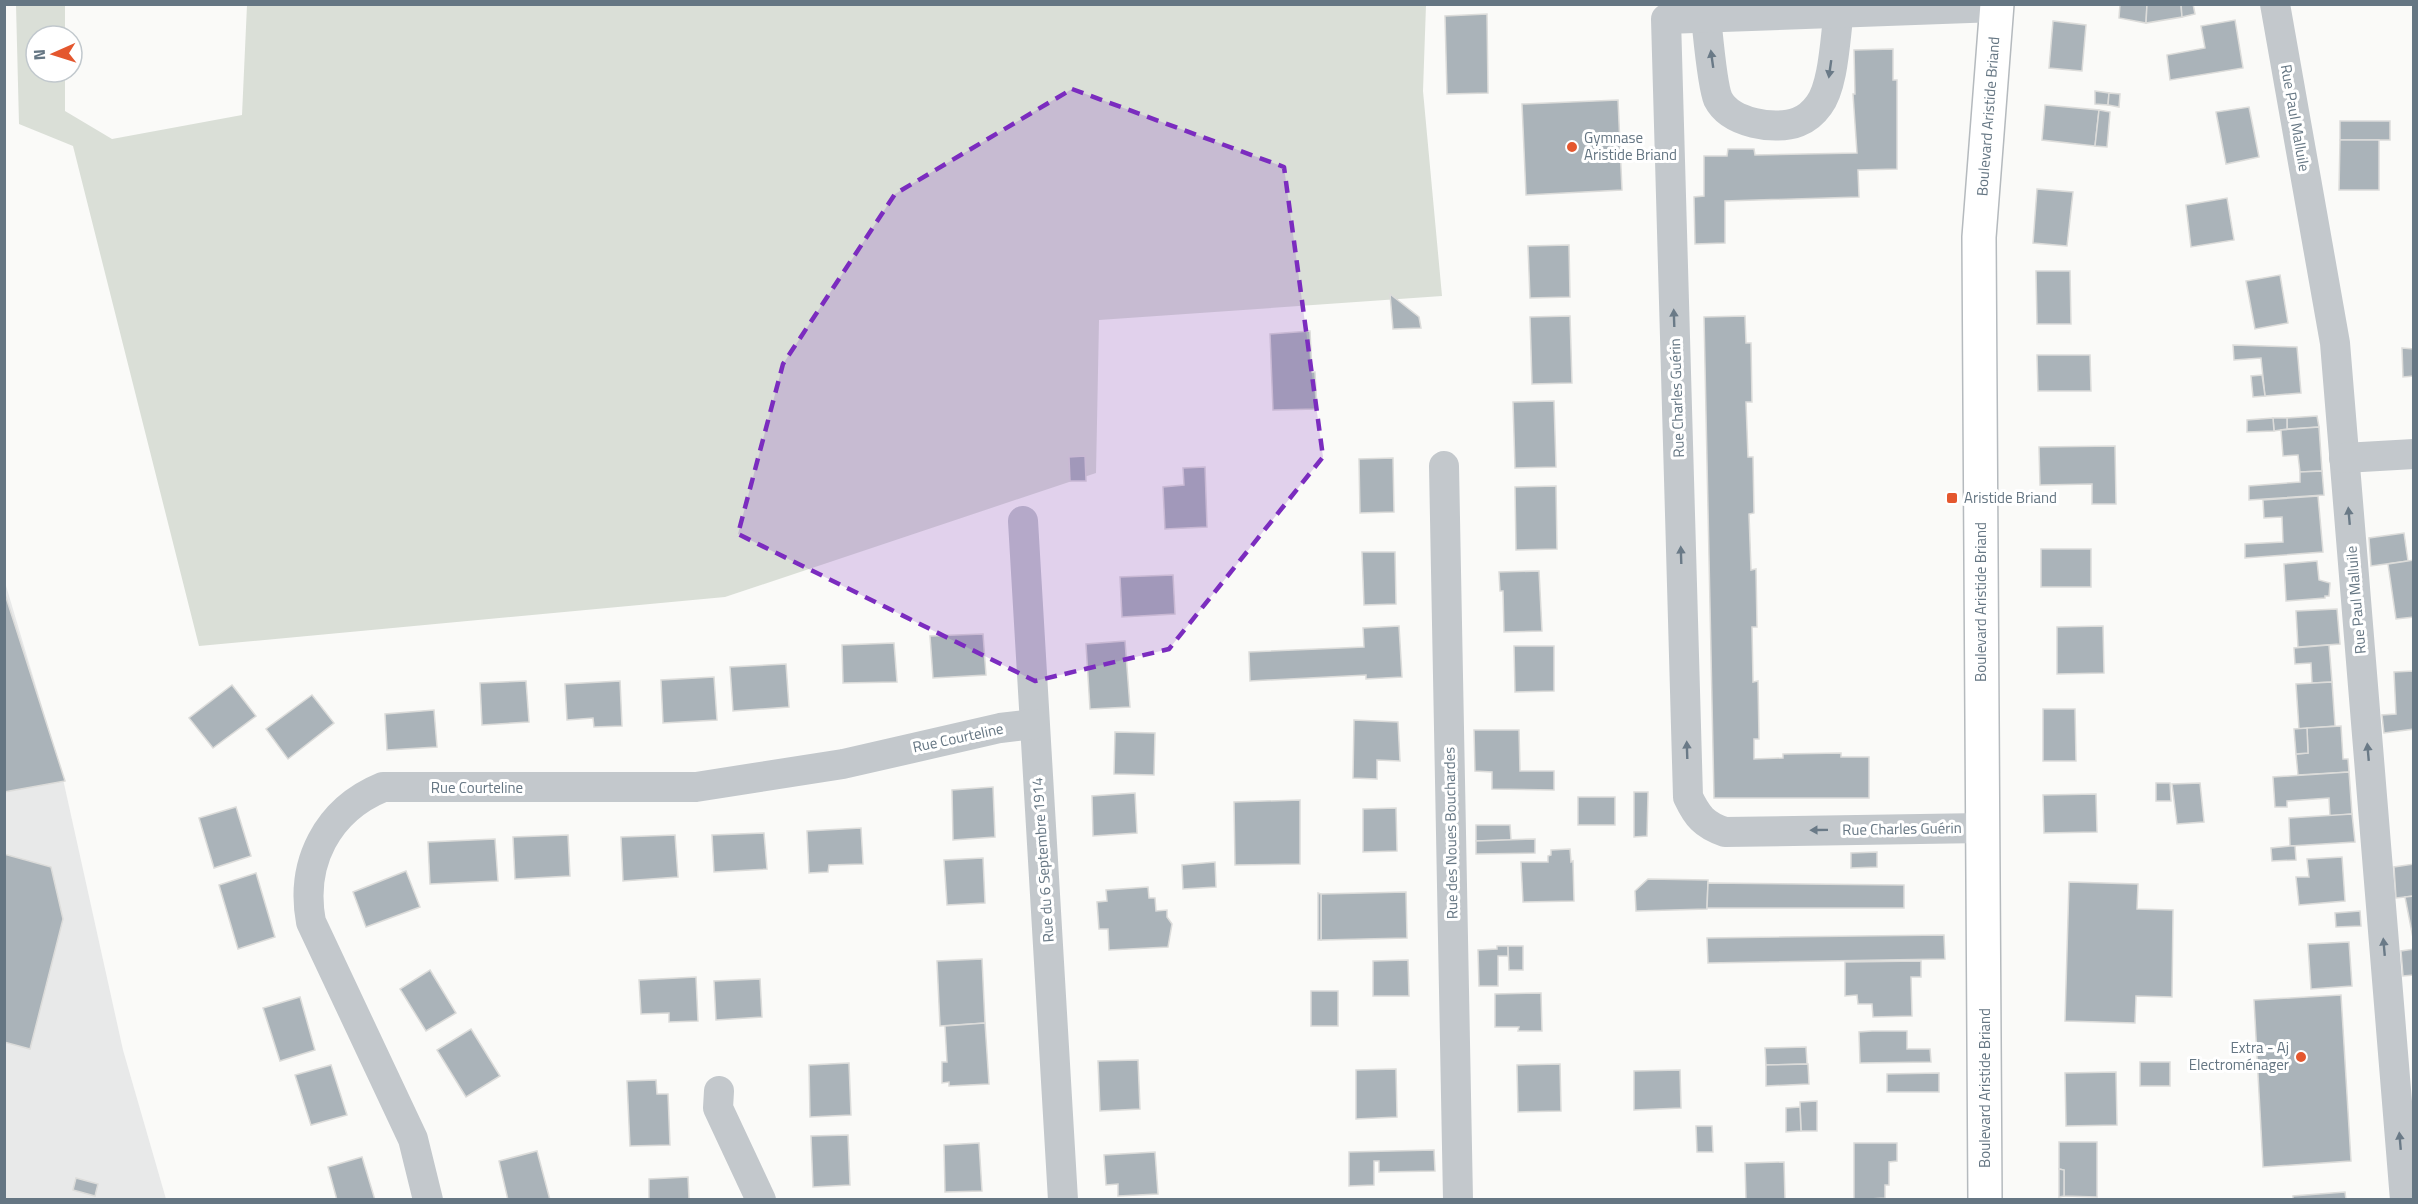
<svg xmlns="http://www.w3.org/2000/svg" width="2418" height="1204" viewBox="0 0 2418 1204" font-family="'Titillium Web',sans-serif">
  <rect width="100%" height="100%" fill="#fafaf8"/>
  <polygon fill="#e8e9e9" points="4,579 61,770 123,1050 166,1199 5,1199"/>
  <polygon fill="#dadfd7" points="16,5 65,5 65,36 36,36 36,72 65,72 65,111 112,139 242,115 247,5 1426,5 1423,91 1442,296 1099,320 1096,473 725,597 199,646 73,146 19,124"/>
  <g fill="#aab3b9" stroke="#dcdcda" stroke-width="1.5">
    <polygon points="2120,4 2147,4 2146,23 2119,18"/>
    <polygon points="2147,4 2181,4 2182,17 2146,23"/>
    <polygon points="2181,4 2193,4 2195,14 2182,17"/>
    <polygon points="1487,14 1488,93 1447,94 1445,16"/>
    <polygon points="2235,20 2243,68 2170,80 2167,55 2205,48 2201,26"/>
    <polygon points="2053,21 2086,25 2082,71 2049,68"/>
    <polygon points="1893,49 1893,80 1897,80 1897,169 1858,170 1859,197 1725,201 1725,243 1695,244 1694,197 1704,196 1704,156 1727,156 1728,149 1754,149 1755,155 1857,153 1853,94 1855,94 1854,50"/>
    <polygon points="2095,91 2109,93 2108,105 2095,104"/>
    <polygon points="2109,93 2120,94 2119,107 2108,105"/>
    <polygon points="1618,100 1622,190 1526,195 1522,104"/>
    <polygon points="2045,105 2099,110 2095,146 2042,140"/>
    <polygon points="2249,107 2259,157 2226,164 2216,112"/>
    <polygon points="2099,110 2110,112 2107,147 2095,146"/>
    <rect x="2340" y="121" width="50" height="19"/>
    <polygon points="2340,140 2379,140 2379,190 2339,190"/>
    <polygon points="2037,189 2073,192 2067,246 2033,243"/>
    <polygon points="2227,198 2234,240 2191,247 2186,205"/>
    <polygon points="1569,245 1570,297 1530,298 1528,246"/>
    <polygon points="2036,271 2070,271 2071,324 2037,324"/>
    <polygon points="2280,275 2288,323 2255,329 2246,281"/>
    <polygon points="1390,294 1419,317 1421,328 1393,329"/>
    <polygon points="1570,316 1572,383 1532,384 1530,317"/>
    <polygon points="1745,316 1746,343 1751,343 1752,402 1746,402 1748,457 1753,457 1754,513 1749,514 1751,570 1756,569 1757,627 1752,627 1753,682 1758,681 1759,739 1754,739 1754,759 1783,758 1783,754 1841,753 1841,757 1869,757 1869,798 1714,798 1704,317"/>
    <polygon points="1310,331 1312,372 1315,372 1317,409 1273,410 1270,334"/>
    <polygon points="2233,345 2297,347 2301,393 2265,396 2261,358 2234,360"/>
    <polygon points="2402,348 2414,349 2414,376 2403,377"/>
    <polygon points="2037,355 2090,355 2091,391 2038,391"/>
    <polygon points="2262,375 2265,396 2253,397 2251,376"/>
    <polygon points="1554,401 1556,467 1515,468 1513,402"/>
    <polygon points="2317,416 2319,427 2287,429 2287,418"/>
    <polygon points="2273,418 2287,418 2287,429 2274,431"/>
    <polygon points="2273,418 2274,431 2247,432 2247,420"/>
    <polygon points="2319,427 2322,471 2300,472 2298,455 2283,456 2281,430"/>
    <polygon points="2115,446 2116,504 2092,504 2092,484 2040,485 2039,447"/>
    <polygon points="1085,456 1086,481 1070,481 1069,457"/>
    <polygon points="1393,458 1394,512 1360,513 1359,459"/>
    <polygon points="1205,467 1207,527 1165,529 1163,487 1184,485 1183,468"/>
    <polygon points="2322,471 2324,495 2249,500 2249,486 2300,482 2300,472"/>
    <polygon points="1556,486 1557,549 1516,550 1515,487"/>
    <polygon points="2318,496 2323,552 2245,558 2245,544 2283,542 2282,517 2264,518 2263,500"/>
    <polygon points="2404,533 2408,561 2371,566 2369,538"/>
    <rect x="2041" y="549" width="50" height="38"/>
    <polygon points="1362,552 1395,552 1396,604 1364,605"/>
    <polygon points="2414,560 2414,617 2396,619 2388,564"/>
    <polygon points="2317,561 2319,580 2330,583 2329,596 2325,596 2325,598 2286,601 2284,564"/>
    <polygon points="1539,571 1542,631 1504,632 1503,591 1500,591 1499,572"/>
    <polygon points="1173,575 1175,614 1122,617 1120,577"/>
    <polygon points="4,591 65,781 4,792"/>
    <polygon points="2337,609 2340,644 2298,647 2296,611"/>
    <polygon points="1399,626 1402,677 1366,679 1366,675 1250,681 1249,652 1364,647 1363,628"/>
    <polygon points="2103,626 2104,673 2057,674 2057,627"/>
    <polygon points="983,634 986,675 933,678 930,636"/>
    <polygon points="1125,641 1130,707 1090,709 1086,644"/>
    <polygon points="894,643 897,682 843,683 842,645"/>
    <polygon points="2329,645 2332,682 2312,683 2311,663 2295,664 2294,648"/>
    <polygon points="1514,646 1554,646 1554,691 1515,692"/>
    <polygon points="786,664 789,707 733,711 730,667"/>
    <polygon points="2414,671 2414,729 2384,733 2382,715 2396,714 2394,672"/>
    <polygon points="714,677 717,720 663,723 661,680"/>
    <polygon points="526,681 529,722 482,725 480,683"/>
    <polygon points="620,681 622,726 594,727 593,718 567,720 565,684"/>
    <polygon points="2332,682 2335,726 2299,729 2296,684"/>
    <polygon points="232,685 256,716 213,748 189,718"/>
    <polygon points="312,695 334,723 288,759 266,729"/>
    <polygon points="2043,709 2075,709 2076,761 2043,761"/>
    <polygon points="434,710 437,747 387,750 385,714"/>
    <polygon points="1354,720 1398,722 1400,761 1377,760 1377,779 1353,778"/>
    <polygon points="2341,726 2343,759 2348,759 2349,772 2298,775 2296,754 2308,753 2307,728"/>
    <polygon points="2307,728 2308,753 2296,754 2294,729"/>
    <polygon points="1474,730 1519,730 1520,771 1554,771 1554,790 1492,789 1492,772 1475,771"/>
    <polygon points="1115,732 1155,733 1154,775 1114,774"/>
    <polygon points="2349,772 2352,814 2330,816 2329,798 2287,801 2287,807 2275,807 2273,777"/>
    <polygon points="2156,783 2170,783 2171,801 2156,801"/>
    <polygon points="2200,783 2204,822 2177,824 2172,784"/>
    <polygon points="993,787 995,837 953,840 952,790"/>
    <polygon points="1634,792 1648,792 1647,836 1634,837"/>
    <polygon points="1135,793 1137,833 1093,836 1092,796"/>
    <polygon points="2096,794 2097,832 2044,833 2043,795"/>
    <rect x="1578" y="797" width="37" height="28"/>
    <polygon points="1300,800 1300,864 1235,865 1234,802"/>
    <polygon points="236,807 251,856 214,868 199,818"/>
    <polygon points="1396,808 1397,851 1363,852 1363,809"/>
    <polygon points="2352,814 2355,842 2290,846 2289,818"/>
    <polygon points="1476,825 1510,825 1511,840 1476,841"/>
    <polygon points="861,828 863,864 829,865 828,872 809,873 807,831"/>
    <polygon points="764,833 767,869 714,872 712,835"/>
    <polygon points="568,835 570,876 515,879 513,837"/>
    <polygon points="675,835 678,877 623,881 621,837"/>
    <polygon points="495,839 498,881 430,884 428,842"/>
    <polygon points="1535,839 1535,853 1476,854 1476,841"/>
    <polygon points="2290,846 2295,846 2296,860 2272,861 2271,848"/>
    <polygon points="1570,849 1571,862 1573,861 1574,901 1523,902 1521,862 1548,862 1548,856 1551,855 1551,850"/>
    <polygon points="1877,852 1877,867 1851,868 1851,853"/>
    <polygon points="4,854 51,867 63,919 30,1049 4,1042"/>
    <polygon points="2342,857 2345,901 2299,905 2296,877 2309,877 2307,859"/>
    <polygon points="983,858 985,903 947,905 944,860"/>
    <polygon points="1215,862 1216,887 1183,889 1182,865"/>
    <polygon points="2414,864 2414,896 2396,898 2394,867"/>
    <polygon points="406,871 420,907 366,927 353,892"/>
    <polygon points="256,873 275,937 238,949 219,885"/>
    <polygon points="1648,879 1708,880 1707,909 1636,911 1635,891"/>
    <polygon points="2069,882 2138,884 2137,909 2173,910 2172,997 2136,996 2135,1023 2065,1021"/>
    <polygon points="1708,883 1904,885 1904,908 1707,908"/>
    <polygon points="1148,887 1149,898 1155,898 1156,911 1167,910 1167,917 1172,924 1168,947 1109,950 1108,929 1099,929 1097,902 1107,901 1106,890"/>
    <polygon points="1406,892 1407,938 1321,940 1321,894"/>
    <polygon points="1318,893 1321,894 1321,940 1318,940"/>
    <polygon points="2414,896 2414,943 2405,897"/>
    <polygon points="2360,911 2361,926 2336,927 2335,913"/>
    <polygon points="1944,935 1945,959 1708,963 1707,938"/>
    <polygon points="2349,942 2352,986 2311,989 2308,944"/>
    <polygon points="1497,946 1508,946 1508,956 1498,956 1498,986 1479,986 1478,950 1497,949"/>
    <polygon points="1508,946 1523,946 1523,970 1509,970"/>
    <polygon points="2414,949 2414,975 2403,976 2401,951"/>
    <polygon points="982,959 985,1023 940,1026 937,961"/>
    <polygon points="1408,960 1409,996 1373,996 1373,961"/>
    <polygon points="1921,961 1921,977 1911,977 1912,1016 1873,1017 1872,1004 1858,1004 1857,995 1845,996 1845,962"/>
    <polygon points="430,970 456,1013 426,1031 400,989"/>
    <polygon points="696,977 698,1021 669,1022 669,1013 641,1014 639,980"/>
    <polygon points="760,979 762,1017 716,1020 714,981"/>
    <rect x="1311" y="991" width="27" height="35"/>
    <polygon points="1541,993 1542,1031 1518,1031 1519,1027 1495,1027 1495,994"/>
    <polygon points="2341,995 2351,1161 2263,1167 2254,1000"/>
    <polygon points="300,997 315,1050 280,1061 263,1008"/>
    <polygon points="985,1023 989,1084 949,1086 949,1082 942,1083 942,1062 947,1062 945,1026"/>
    <polygon points="471,1029 500,1076 466,1097 437,1050"/>
    <polygon points="1872,1031 1907,1031 1907,1049 1930,1049 1931,1062 1860,1063 1859,1032"/>
    <polygon points="1806,1047 1807,1064 1766,1065 1765,1048"/>
    <polygon points="1138,1060 1140,1109 1100,1111 1098,1061"/>
    <rect x="2140" y="1062" width="30" height="24"/>
    <polygon points="849,1063 851,1115 810,1117 809,1065"/>
    <polygon points="1560,1064 1561,1111 1518,1112 1517,1065"/>
    <polygon points="1808,1064 1809,1084 1766,1086 1766,1065"/>
    <polygon points="331,1065 347,1115 311,1125 295,1075"/>
    <polygon points="1396,1069 1397,1117 1356,1119 1356,1070"/>
    <polygon points="1680,1070 1681,1108 1634,1110 1634,1071"/>
    <polygon points="2116,1072 2117,1125 2066,1126 2065,1073"/>
    <polygon points="1939,1073 1939,1092 1887,1092 1887,1074"/>
    <polygon points="656,1080 657,1094 668,1094 670,1145 630,1146 627,1081"/>
    <polygon points="1817,1101 1817,1131 1801,1131 1800,1102"/>
    <polygon points="1800,1107 1801,1131 1786,1132 1786,1108"/>
    <polygon points="1696,1126 1712,1126 1713,1152 1697,1152"/>
    <polygon points="848,1135 850,1185 813,1187 811,1136"/>
    <polygon points="2059,1142 2097,1142 2097,1197 2064,1196 2064,1170 2059,1169"/>
    <polygon points="979,1143 982,1191 945,1192 944,1145"/>
    <polygon points="1854,1143 1897,1143 1897,1161 1889,1162 1889,1185 1885,1185 1885,1198 1854,1200"/>
    <polygon points="1434,1150 1435,1171 1379,1172 1379,1161 1374,1161 1374,1185 1349,1186 1349,1152"/>
    <polygon points="537,1151 550,1200 508,1200 499,1161"/>
    <polygon points="1155,1152 1158,1194 1118,1196 1118,1184 1106,1185 1104,1155"/>
    <polygon points="362,1157 375,1200 337,1200 328,1167"/>
    <polygon points="1784,1162 1785,1200 1746,1200 1745,1163"/>
    <polygon points="2059,1169 2064,1170 2064,1196 2059,1197"/>
    <polygon points="688,1177 689,1200 649,1200 649,1179"/>
    <polygon points="76,1178 98,1184 95,1196 73,1190"/>
    <polygon points="2345,1192 2346,1200 2293,1200 2293,1196"/>
  </g>
  <g fill="none" stroke-linecap="round" stroke-linejoin="round">
    <defs>
      <g id="major">
        <path id="s1" d="M 1985,1200 L 1979,237 L 1997,4"/>
      </g>
    </defs>
    <use href="#major" stroke="#b5babe" stroke-width="36"/>
    <g stroke="#c3c8cc" stroke-width="30">
      <polyline points="2275,4 2335,343 2405,1200"/>
      <path d="M 1706,17 C 1708,34 1712,85 1718,99 C 1730,123 1775,131 1798,122 C 1806,119 1814,112 1819,105 C 1834,85 1835,37 1839,11"/>
      <polyline points="2344,458 2414,454"/>
      <polyline points="1444,466 1458,1200"/>
      <polyline points="1023,521 1063,1200"/>
      <path d="M 1983,828 L 1725,832 C 1704,825 1697,816 1688,797 L 1666,19 L 1997,7"/>
      <polyline points="719,1091 718,1108 761,1200"/>
      <path d="M 428,1200 L 413,1139 L 311,922 C 300,863 327,810 383,787 L 696,787 L 843,764 L 1000,728 L 1034,724"/>
    </g>
    <use href="#major" stroke="#fff" stroke-width="33"/>
  </g>
  <defs><path id="oneway-solid" d="M-6-.8H1V-3.2L6.5 0L1 3.2V.8H-6Z" transform="scale(1.5)"/></defs>
  <g fill="#6a7a87">
    <use href="#oneway-solid" transform="translate(1712 59) rotate(-98)"/>
    <use href="#oneway-solid" transform="translate(1830 69) rotate(98)"/>
    <use href="#oneway-solid" transform="translate(1674 318) rotate(-92)"/>
    <use href="#oneway-solid" transform="translate(2349 516) rotate(-95)"/>
    <use href="#oneway-solid" transform="translate(1681 555) rotate(-92)"/>
    <use href="#oneway-solid" transform="translate(1687 750) rotate(-92)"/>
    <use href="#oneway-solid" transform="translate(2368 752) rotate(-95)"/>
    <use href="#oneway-solid" transform="translate(1819 830) rotate(179)"/>
    <use href="#oneway-solid" transform="translate(2384 947) rotate(-95)"/>
    <use href="#oneway-solid" transform="translate(2400 1141) rotate(-95)"/>
  </g>
  <path fill="#7b2cbf" fill-opacity="0.2" stroke="#7b2cbf" stroke-width="4.5" stroke-dasharray="12 8" stroke-linejoin="round" d="M 1072,89 L 1284,167 L 1323,457 L 1169,649 L 1035,681 L 738,534 L 783,364 L 895,194 Z"/>
  <g fill="#e4572e" stroke="#fff" stroke-width="2">
    <circle cx="1572" cy="147" r="6"/>
    <rect x="1946" y="492" width="12" height="12" rx="3"/>
    <circle cx="2301" cy="1057" r="6"/>
  </g>
  <g text-anchor="middle" stroke-width="6" stroke-linejoin="round" paint-order="stroke">
    <g font-size="15" fill="#657683" stroke="#fff">
      <text dy="5" stroke="none"><textPath href="#s1" startOffset="1084">Boulevard Aristide Briand</textPath></text>
      <text transform="translate(2295 118) rotate(80)" y="5">Rue Paul Malluile</text>
      <text transform="translate(1677 398) rotate(-92)" y="5">Rue Charles Guérin</text>
      <text transform="translate(2356 600) rotate(-95)" y="5">Rue Paul Malluile</text>
      <text transform="translate(1981 602) rotate(-90)" y="5">Boulevard Aristide Briand</text>
      <text transform="translate(958 738) rotate(-12)" y="5">Rue Courteline</text>
      <text x="477" y="793">Rue Courteline</text>
      <text transform="translate(1902 829) rotate(-1)" y="5">Rue Charles Guérin</text>
      <text transform="translate(1451 833) rotate(-91)" y="5">Rue des Noues Bouchardes</text>
      <text transform="translate(1043 860) rotate(-94)" y="5">Rue du 6 Septembre 1914</text>
      <text transform="translate(1985 1088) rotate(-90)" y="5">Boulevard Aristide Briand</text>
    </g>
    <g font-size="15" fill="#657683" stroke="#fff" text-anchor="start">
      <text x="1584" y="143">Gymnase<tspan x="1584" dy="17">Aristide Briand</tspan></text>
      <text x="1964" y="503">Aristide Briand</text>
      <text x="2289" y="1053" text-anchor="end">Extra - Aj<tspan x="2289" dy="17">Electroménager</tspan></text>
    </g>
  </g>
  <rect width="2418" height="1204" fill="none" stroke="#657683" stroke-width="12"/>
  <g transform="translate(54 54) rotate(267)"><circle r="28" fill="#ffffff" stroke="#c1c8cd" stroke-width="1.5"/>
  <path d="M0-4.5L10 22L0 15L-10 22Z" fill="#e4572e"/>
  <text y="-9" font-size="16" font-weight="bold" text-anchor="middle" fill="#657683">N</text>
  </g>
</svg>
